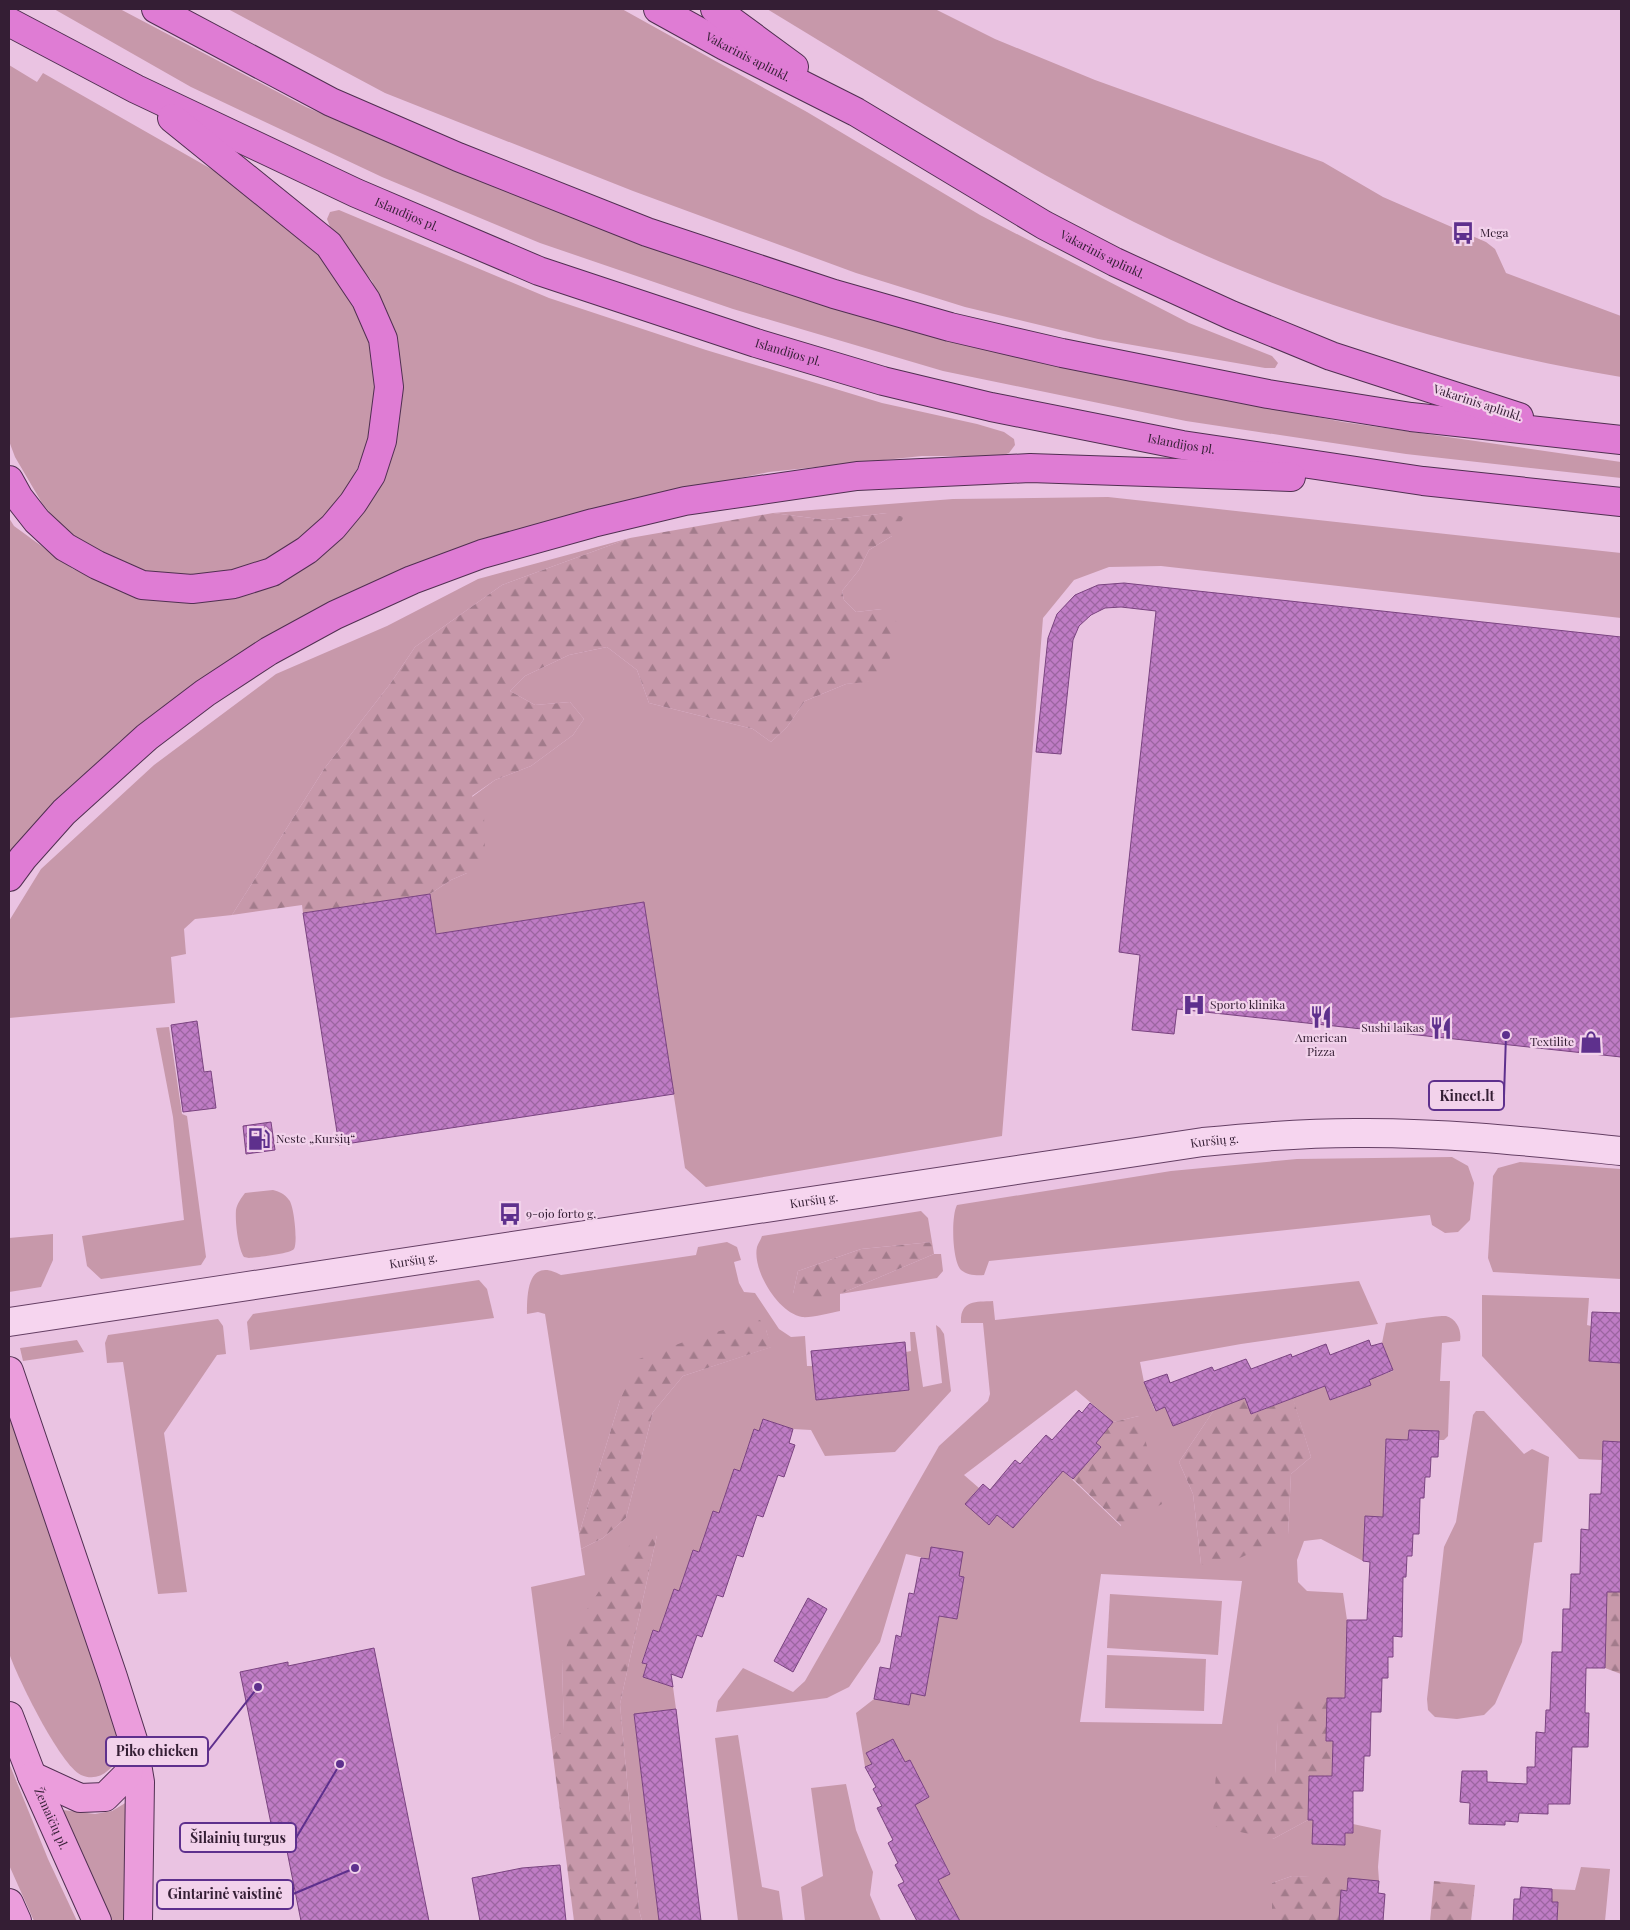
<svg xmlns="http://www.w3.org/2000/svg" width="1630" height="1930" viewBox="0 0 1630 1930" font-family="'Playfair Display',serif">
  <defs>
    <pattern id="forest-firs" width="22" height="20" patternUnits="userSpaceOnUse" patternTransform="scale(1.25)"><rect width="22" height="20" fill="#c798aa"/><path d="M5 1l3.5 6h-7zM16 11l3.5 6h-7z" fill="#a27b8b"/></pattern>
    <pattern id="building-cross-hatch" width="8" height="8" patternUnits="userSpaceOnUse" patternTransform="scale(1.25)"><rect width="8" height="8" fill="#bf7cc5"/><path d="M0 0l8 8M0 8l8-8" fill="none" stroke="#9c65a1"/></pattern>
  </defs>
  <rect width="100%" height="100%" fill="#eac3e2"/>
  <g fill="#c798aa" fill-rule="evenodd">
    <polygon points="54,9 120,9 306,107 467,176 653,249 784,293 931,334 1116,378 1343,422 1621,462 1621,478 1406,454 1186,421 943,371 733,309 540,243 382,177 191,87"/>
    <polygon points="228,9 622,9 807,112 980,215 1189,323 1272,356 1278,363 1275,368 1265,368 1098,339 965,307 856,273 633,191 385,93"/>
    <path d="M 767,9 L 935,9 L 995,39 L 1095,80 L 1323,162 L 1383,197 L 1486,242 L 1495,249 L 1506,273 L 1621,316 L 1621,377 C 1453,349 1286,298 1134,222 C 1007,158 888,82 767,9 Z"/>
    <polygon points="9,65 37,82 43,73 213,170 255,199 305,237 338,277 360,314 376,357 378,396 372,432 357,469 333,511 300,542 250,568 192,579 144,573 101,556 65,531 42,503 15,457 9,441"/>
    <polygon points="339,210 549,298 706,350 882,403 977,424 1004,432 1014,439 1015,445 1009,453 1001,456 922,456 769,472 647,497 331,605 233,657 168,703 120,741 53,804 9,854 9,518 14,526 73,569 142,596 255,589 382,473 400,418 401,385 393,336 372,281 332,232 327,219 330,212"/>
    <polygon points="1108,497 1621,553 1621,618 1161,566 1109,567 1074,580 1043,618 1002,1136 706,1187 685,1168 644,902 436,934 430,894 451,880 467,873 472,797 495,780 531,766 573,735 584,719 570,702 535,705 510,691 525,676 569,655 607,647 637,670 649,703 753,729 771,742 787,727 805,701 846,684 877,680 882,609 856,612 844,600 842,591 859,570 869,550 892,536 887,513 827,520 773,513 953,499"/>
    <polygon points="630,538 502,585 415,647 390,684 324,769 232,915 195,919 184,929 186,954 171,957 175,1003 9,1018 9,921 41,869 154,765 276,674 387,626 478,579"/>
    <polygon points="169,1027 182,1114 187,1116 206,1257 201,1265 101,1279 87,1266 82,1236 184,1220 173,1117 156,1028"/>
    <path d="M 1452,1157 L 1468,1166 L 1474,1183 L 1470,1220 L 1458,1232 L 1445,1233 L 1432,1225 L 1430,1215 L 989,1261 L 984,1275 C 977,1276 967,1275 961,1270 C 952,1261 951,1216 957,1205 L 1171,1171 L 1297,1159 Z"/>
    <polygon points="1520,1162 1621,1169 1621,1279 1493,1272 1488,1258 1493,1176 1498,1168"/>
    <path d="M 273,1190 C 280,1192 285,1194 289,1200 C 294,1205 298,1243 294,1249 C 290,1254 258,1257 249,1258 L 244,1257 C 238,1248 235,1222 236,1210 C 237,1204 241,1198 245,1193 Z"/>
    <path d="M 921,1211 L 928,1218 L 932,1242 L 861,1249 L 798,1271 L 793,1294 L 840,1294 L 934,1254 L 941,1254 L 943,1271 L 937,1278 L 840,1294 L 840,1311 C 830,1313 811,1318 802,1317 C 778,1313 752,1270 757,1247 C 758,1243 761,1240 762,1236 Z"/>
    <polygon points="53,1234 53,1260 41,1287 9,1292 9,1238"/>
    <path d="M 727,1242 L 737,1247 L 741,1260 L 734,1262 L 739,1283 L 744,1292 L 755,1293 L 779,1329 L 791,1337 L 805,1336 L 807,1366 L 812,1366 L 816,1400 L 909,1390 L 906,1352 L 911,1351 L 910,1332 L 915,1332 L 923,1387 L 942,1383 L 936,1325 L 940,1328 L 944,1334 L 951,1391 L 895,1452 L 825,1456 L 811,1430 L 793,1429 L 763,1419 L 759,1431 L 754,1429 L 740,1471 L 699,1552 L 693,1550 L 679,1591 L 674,1590 L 659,1632 L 653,1630 L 642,1662 L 647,1664 L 643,1677 L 673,1687 L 676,1709 L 634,1714 L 659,1921 L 642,1921 L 639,1910 L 620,1704 L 657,1535 L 562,1661 L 564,1731 L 551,1740 L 531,1587 L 585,1575 L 581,1549 L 603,1538 L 626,1518 L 653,1412 L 683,1376 L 771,1347 L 766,1330 L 620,1400 L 579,1534 L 545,1314 L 538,1312 L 527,1314 C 527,1292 528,1257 561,1275 L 696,1255 L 698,1247 Z"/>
    <polygon points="479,1280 487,1289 494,1318 250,1350 247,1322 253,1314"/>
    <path d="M 1359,1281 L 1378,1324 L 1241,1344 L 1140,1362 L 1144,1382 L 1155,1411 L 1165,1407 L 1173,1426 L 1214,1410 L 1179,1462 L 1193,1494 L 1201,1564 L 1288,1535 L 1291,1474 L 1311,1457 L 1291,1393 L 1323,1381 L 1331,1400 L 1370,1385 L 1369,1379 L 1393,1371 L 1382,1343 L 1386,1323 C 1396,1322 1439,1315 1446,1316 C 1457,1319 1462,1331 1460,1341 L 1442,1343 L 1440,1381 L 1450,1381 L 1448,1436 L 1444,1440 L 1438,1440 L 1438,1431 L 1409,1430 L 1408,1440 L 1386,1439 L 1388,1517 L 1365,1516 L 1363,1561 L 1321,1539 L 1304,1541 L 1297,1560 L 1298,1582 L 1307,1591 L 1343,1593 L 1347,1620 L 1346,1664 L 1351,1698 L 1278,1722 L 1275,1774 L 1216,1774 L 1273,1839 L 1308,1820 L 1313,1820 L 1313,1844 L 1345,1844 L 1345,1833 L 1353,1824 L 1381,1830 L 1378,1867 L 1379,1881 L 1292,1876 L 1272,1883 L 1272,1921 L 960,1921 L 948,1899 L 933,1882 L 950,1873 L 931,1836 L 911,1807 L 929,1797 L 910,1760 L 905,1762 L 893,1739 L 866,1753 L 872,1764 L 865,1767 L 856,1713 L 874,1699 L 909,1705 L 911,1693 L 925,1695 L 939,1616 L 957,1619 L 964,1577 L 959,1576 L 962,1552 L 931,1547 L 929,1559 L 906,1554 L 880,1642 L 849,1687 L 827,1698 L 716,1712 L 718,1701 L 743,1668 L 793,1692 L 805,1681 L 939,1446 L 988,1401 L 990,1394 L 983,1323 L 961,1323 C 960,1300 975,1302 993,1301 L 995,1320 ZM 1076,1390 L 1113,1422 L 1139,1416 L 1121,1526 L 1058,1466 L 1040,1497 L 1013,1528 L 997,1515 L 989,1524 L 965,1504 L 979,1488 L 964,1475 ZM 1101,1574 L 1242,1581 L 1222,1724 L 1080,1722 Z"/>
    <polygon points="1482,1295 1589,1298 1587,1325 1591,1326 1589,1361 1621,1363 1621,1442 1603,1441 1602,1460 1579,1459 1482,1356"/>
    <polygon points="218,1319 223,1326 226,1354 217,1355 164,1433 187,1592 158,1594 123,1362 107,1363 105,1343 108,1335"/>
    <polygon points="77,1340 84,1352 23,1361 20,1348"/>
    <polygon points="1476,1411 1484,1411 1524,1454 1532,1449 1549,1457 1542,1542 1534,1543 1522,1642 1495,1704 1484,1715 1457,1719 1435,1717 1428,1710 1427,1699 1444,1547 1456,1522 1473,1415"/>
    <path d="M 9,1415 L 112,1711 L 121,1755 C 112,1769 99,1783 81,1775 C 60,1765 17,1677 9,1653 Z"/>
    <polygon points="1110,1594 1222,1601 1218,1655 1107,1648"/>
    <polygon points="1107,1655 1206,1659 1204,1711 1105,1708"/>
    <polygon points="738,1735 762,1887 779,1891 783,1921 738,1921 715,1738"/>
    <polygon points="9,1763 48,1859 77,1921 34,1921 9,1865"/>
    <polygon points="846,1784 856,1830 873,1872 870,1895 881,1921 805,1921 801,1887 823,1876 811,1788"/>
    <polygon points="132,1799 129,1921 112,1921 63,1810 95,1814 112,1811"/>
    <polygon points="1581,1867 1610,1869 1605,1921 1557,1921 1558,1902 1552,1902 1552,1889 1575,1890"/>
  </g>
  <g fill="url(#forest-firs)">
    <polygon points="773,513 827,520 887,513 904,517 892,536 869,550 859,570 842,591 844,600 856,612 882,609 900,625 893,653 877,681 846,684 805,701 787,727 771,742 753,729 649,703 637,670 607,647 569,655 525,676 510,691 535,705 570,702 584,719 573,735 531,766 495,780 472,796 484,815 485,856 467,873 451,880 430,894 303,913 302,905 232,915 324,769 390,684 415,647 502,585 630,538"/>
    <polygon points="932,1242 934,1254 840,1294 820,1298 793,1294 798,1271 861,1249"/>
    <polygon points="760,1320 766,1330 772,1347 683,1376 653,1412 626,1518 603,1538 581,1549 579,1534 620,1400 639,1359 694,1338"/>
    <polygon points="1244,1394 1252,1414 1293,1398 1311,1457 1291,1474 1288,1536 1220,1567 1201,1564 1193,1494 1179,1462 1214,1410 1213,1406"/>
    <polygon points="1139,1416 1162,1504 1122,1526 1073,1479 1101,1447 1096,1443 1113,1422"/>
    <polygon points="657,1535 620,1704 639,1910 642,1921 574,1921 551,1740 564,1730 562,1661 570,1635 635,1537"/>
    <polygon points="1607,1592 1621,1592 1621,1674 1605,1668"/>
    <polygon points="1279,1698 1327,1698 1326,1740 1333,1741 1332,1776 1309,1776 1308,1820 1273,1839 1212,1826 1216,1774 1275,1774"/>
    <polygon points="1292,1876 1348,1878 1347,1891 1341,1890 1339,1921 1272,1921 1272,1883"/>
    <polygon points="1434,1881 1475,1885 1471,1921 1430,1921"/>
  </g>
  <g fill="url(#building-cross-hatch)" stroke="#7a4380">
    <polygon points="1124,583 1621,637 1621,1057 1177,1009 1174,1034 1132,1030 1140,955 1119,952 1156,611 1121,607 1105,608 1091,615 1079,626 1073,640 1061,754 1036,752 1048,638 1057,614 1075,595 1098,585"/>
    <polygon points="430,894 436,934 644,902 674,1094 339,1145 303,913"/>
    <polygon points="197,1021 204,1072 211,1071 216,1108 183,1112 171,1025"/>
    <polygon points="271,1122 275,1150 246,1154 243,1126"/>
    <polygon points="1592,1312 1621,1313 1621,1363 1589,1361"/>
    <polygon points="1369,1340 1371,1346 1382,1343 1393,1370 1369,1380 1371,1385 1330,1400 1325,1386 1251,1414 1245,1398 1173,1426 1165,1407 1156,1411 1144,1382 1167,1374 1170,1383 1212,1367 1214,1371 1246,1359 1251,1369 1291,1354 1292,1357 1326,1344 1330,1355"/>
    <polygon points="905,1342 909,1390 816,1400 811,1351"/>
    <polygon points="1090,1403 1113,1422 1096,1443 1101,1447 1073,1479 1063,1471 1013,1528 997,1515 989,1525 965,1504 983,1484 990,1490 1015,1460 1020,1464 1046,1435 1052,1440 1079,1410 1082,1413"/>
    <polygon points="763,1419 793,1429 789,1443 795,1445 784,1477 778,1475 763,1517 757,1515 743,1557 737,1555 723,1597 717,1595 702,1637 697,1635 682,1678 671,1674 673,1687 643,1677 647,1664 642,1663 653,1630 659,1632 674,1589 679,1591 693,1550 699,1552 713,1511 719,1513 734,1469 740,1471 754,1429 759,1431"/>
    <polygon points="1409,1430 1439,1431 1438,1457 1431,1457 1430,1477 1425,1477 1424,1498 1420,1498 1419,1534 1413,1534 1412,1556 1407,1556 1406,1577 1403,1577 1402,1637 1393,1636 1393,1657 1388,1657 1388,1678 1382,1678 1381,1712 1371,1712 1370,1756 1364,1756 1363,1791 1353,1791 1353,1833 1345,1833 1345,1845 1312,1844 1313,1820 1308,1820 1309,1776 1332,1776 1333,1741 1326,1741 1327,1698 1345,1698 1347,1620 1367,1620 1370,1562 1363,1561 1365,1516 1383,1517 1386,1439 1408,1440"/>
    <polygon points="1603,1441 1621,1442 1621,1592 1607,1592 1605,1668 1586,1668 1585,1713 1589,1713 1588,1747 1572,1747 1570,1804 1548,1804 1548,1814 1519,1813 1518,1822 1505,1821 1505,1825 1469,1824 1470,1803 1460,1802 1462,1771 1487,1771 1487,1782 1527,1784 1527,1767 1535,1767 1536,1732 1545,1733 1546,1710 1550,1710 1552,1652 1562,1652 1563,1609 1570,1609 1571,1574 1580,1574 1581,1529 1589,1530 1590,1494 1601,1494"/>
    <polygon points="931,1547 963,1552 959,1576 964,1577 957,1619 939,1616 925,1696 911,1693 909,1705 874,1699 880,1667 890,1669 896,1635 901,1637 909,1593 914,1594 921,1558 929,1559"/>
    <polygon points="808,1598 827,1609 793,1672 774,1661"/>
    <polygon points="374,1648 429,1921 301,1921 285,1841 275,1843 240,1672 288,1662 288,1666"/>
    <polygon points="676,1709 701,1921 659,1921 634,1714"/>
    <polygon points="893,1739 905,1762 910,1760 929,1797 915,1805 950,1874 938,1880 960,1921 917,1921 898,1885 904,1882 895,1865 898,1863 888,1843 893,1840 877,1808 882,1806 873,1789 876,1787 865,1767 872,1764 866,1753"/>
    <polygon points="560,1865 566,1921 480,1921 472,1878 522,1868"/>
    <polygon points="1348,1878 1379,1881 1378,1893 1385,1894 1383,1921 1339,1921 1341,1890 1347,1891"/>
    <polygon points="1521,1887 1552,1889 1552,1902 1558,1902 1557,1921 1513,1921 1514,1899 1520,1899"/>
  </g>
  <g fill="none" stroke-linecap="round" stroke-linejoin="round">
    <defs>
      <g id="secondary">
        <path id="s1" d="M 9,1322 L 1203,1142 C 1254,1137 1304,1133 1355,1133 C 1444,1132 1533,1142 1621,1151"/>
      </g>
      <g id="primary">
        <polyline points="9,1371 113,1677 133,1740 140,1782 138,1921"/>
        <path id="s2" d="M 9,1716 L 32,1776 L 97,1921"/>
        <polyline points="32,1776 80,1798 105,1797 128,1774 132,1747"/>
        <polyline points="9,1903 17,1921"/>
      </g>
      <g id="trunk">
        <polyline points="156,9 331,102 458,157 647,232 834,294 950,327 1062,353 1268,394 1411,417 1621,440"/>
        <path id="s3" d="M 658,9 L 725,46 L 856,112 L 1044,225 L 1115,262 L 1231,315 L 1331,356 L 1519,417"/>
        <polyline points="715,9 794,67"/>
        <path id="s4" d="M 9,22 L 136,89 L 356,193 L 539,271 L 756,343 L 883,381 L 991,407 L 1182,445 L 1423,481 L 1621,502"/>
        <polyline points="9,480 19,498 37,521 65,547 97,565 142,585 192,589 234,584 272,572 307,550 333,527 353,503 371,475 382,441 389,387 383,339 366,300 329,245 172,118"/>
        <polyline points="9,877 23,858 64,812 147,737 205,693 269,651 335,615 412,580 482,554 593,523 685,501 857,476 1030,468 1291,477"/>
      </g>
    </defs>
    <use href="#secondary" stroke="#653f64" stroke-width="30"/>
    <use href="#primary" stroke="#502f51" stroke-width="30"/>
    <use href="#trunk" stroke="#502f51" stroke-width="30"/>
    <use href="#secondary" stroke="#f6d5ef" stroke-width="28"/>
    <use href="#primary" stroke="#eb9ddc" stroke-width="28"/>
    <use href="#trunk" stroke="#df7cd4" stroke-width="28"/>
  </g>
  <defs>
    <symbol id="bus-bare" viewBox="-9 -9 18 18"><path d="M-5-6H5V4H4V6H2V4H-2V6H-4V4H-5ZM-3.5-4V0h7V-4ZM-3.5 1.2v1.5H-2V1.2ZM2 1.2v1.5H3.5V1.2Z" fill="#5e308d" stroke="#f2d2eb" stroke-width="2.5" paint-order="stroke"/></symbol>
    <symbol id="hospital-bare" viewBox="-9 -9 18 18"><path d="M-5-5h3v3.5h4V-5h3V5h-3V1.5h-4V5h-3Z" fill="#5e308d" stroke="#f2d2eb" stroke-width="2.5" paint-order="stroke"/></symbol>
    <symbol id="restaurant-bare" viewBox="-9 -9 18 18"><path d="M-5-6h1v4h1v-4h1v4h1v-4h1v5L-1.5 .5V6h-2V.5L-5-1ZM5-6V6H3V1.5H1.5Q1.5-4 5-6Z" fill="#5e308d" stroke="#f2d2eb" stroke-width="2.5" paint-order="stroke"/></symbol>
    <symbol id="shop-bare" viewBox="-9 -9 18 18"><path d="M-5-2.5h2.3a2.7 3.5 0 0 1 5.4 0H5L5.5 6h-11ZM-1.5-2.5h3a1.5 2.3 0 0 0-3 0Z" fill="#5e308d" stroke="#f2d2eb" stroke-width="2.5" paint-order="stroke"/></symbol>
    <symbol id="fuel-bare" viewBox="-9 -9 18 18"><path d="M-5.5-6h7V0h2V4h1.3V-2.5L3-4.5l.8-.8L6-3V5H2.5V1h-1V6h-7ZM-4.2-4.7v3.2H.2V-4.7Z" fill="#5e308d" stroke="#f2d2eb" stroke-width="2.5" paint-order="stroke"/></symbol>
  </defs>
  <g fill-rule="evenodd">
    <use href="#bus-bare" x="1447" y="217" width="32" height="32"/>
    <use href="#hospital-bare" x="1178" y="989" width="32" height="32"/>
    <use href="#restaurant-bare" x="1305" y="1001" width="32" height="32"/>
    <use href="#restaurant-bare" x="1425" y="1012" width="32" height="32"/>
    <use href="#shop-bare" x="1575" y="1026" width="32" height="32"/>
    <use href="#fuel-bare" x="243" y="1123" width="32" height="32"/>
    <use href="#bus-bare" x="494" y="1198" width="32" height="32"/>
  </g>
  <g text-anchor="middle" stroke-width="4.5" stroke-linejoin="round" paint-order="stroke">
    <g font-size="12" fill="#341e34" stroke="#f2d2eb">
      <text dy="4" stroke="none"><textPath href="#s3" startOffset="102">Vakarinis aplinkl.</textPath></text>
      <text dy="4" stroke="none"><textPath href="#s4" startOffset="442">Islandijos pl.</textPath></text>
      <text dy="4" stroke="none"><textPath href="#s3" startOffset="508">Vakarinis aplinkl.</textPath></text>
      <text dy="4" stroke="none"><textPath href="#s4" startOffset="848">Islandijos pl.</textPath></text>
      <text transform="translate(1478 403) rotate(18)" y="4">Vakarinis aplinkl.</text>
      <text dy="4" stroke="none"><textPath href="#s4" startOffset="1252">Islandijos pl.</textPath></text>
      <text dy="4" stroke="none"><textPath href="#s1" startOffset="1219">Kuršių g.</textPath></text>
      <text dy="4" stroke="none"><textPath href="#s1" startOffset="814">Kuršių g.</textPath></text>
      <text dy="4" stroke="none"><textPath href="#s1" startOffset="409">Kuršių g.</textPath></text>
      <text dy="4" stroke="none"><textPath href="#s2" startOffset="111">Žemaičių pl.</textPath></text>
    </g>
    <g font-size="12" fill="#341e34" stroke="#f2d2eb" text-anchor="start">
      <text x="1480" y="237">Mega</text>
      <text x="1210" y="1009">Sporto klinika</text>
      <text x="1424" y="1032" text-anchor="end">Sushi laikas</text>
      <text x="1321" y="1042" text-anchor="middle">American<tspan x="1321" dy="14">Pizza</tspan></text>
      <text x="1574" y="1046" text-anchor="end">Textilite</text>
      <text x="276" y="1143">Neste „Kuršių“</text>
      <text x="526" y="1218">9-ojo forto g.</text>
    </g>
  </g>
  <path fill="none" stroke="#5e308d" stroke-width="2" d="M1506 1035L1504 1096M258 1687L208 1751M340 1764L296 1838M355 1868L293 1894"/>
  <g fill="#5e308d" stroke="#f2d2eb" stroke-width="2">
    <circle cx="1506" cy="1035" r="5"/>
    <circle cx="258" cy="1687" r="5"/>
    <circle cx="340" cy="1764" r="5"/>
    <circle cx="355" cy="1868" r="5"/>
  </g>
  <g fill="#f2d2eb" stroke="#5e308d" stroke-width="2">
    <rect x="1429" y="1081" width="75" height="29" rx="5"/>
    <rect x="106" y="1737" width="102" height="29" rx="5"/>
    <rect x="180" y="1823" width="116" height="29" rx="5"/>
    <rect x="157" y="1880" width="136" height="29" rx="5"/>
  </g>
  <g font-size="14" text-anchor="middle" font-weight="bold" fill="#341e34">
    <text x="1467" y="1101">Kinect.lt</text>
    <text x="157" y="1756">Piko chicken</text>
    <text x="238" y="1843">Šilainių turgus</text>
    <text x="225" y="1899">Gintarinė vaistinė</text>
  </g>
  <rect width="1630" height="1930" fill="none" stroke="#341e34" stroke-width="20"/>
</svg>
